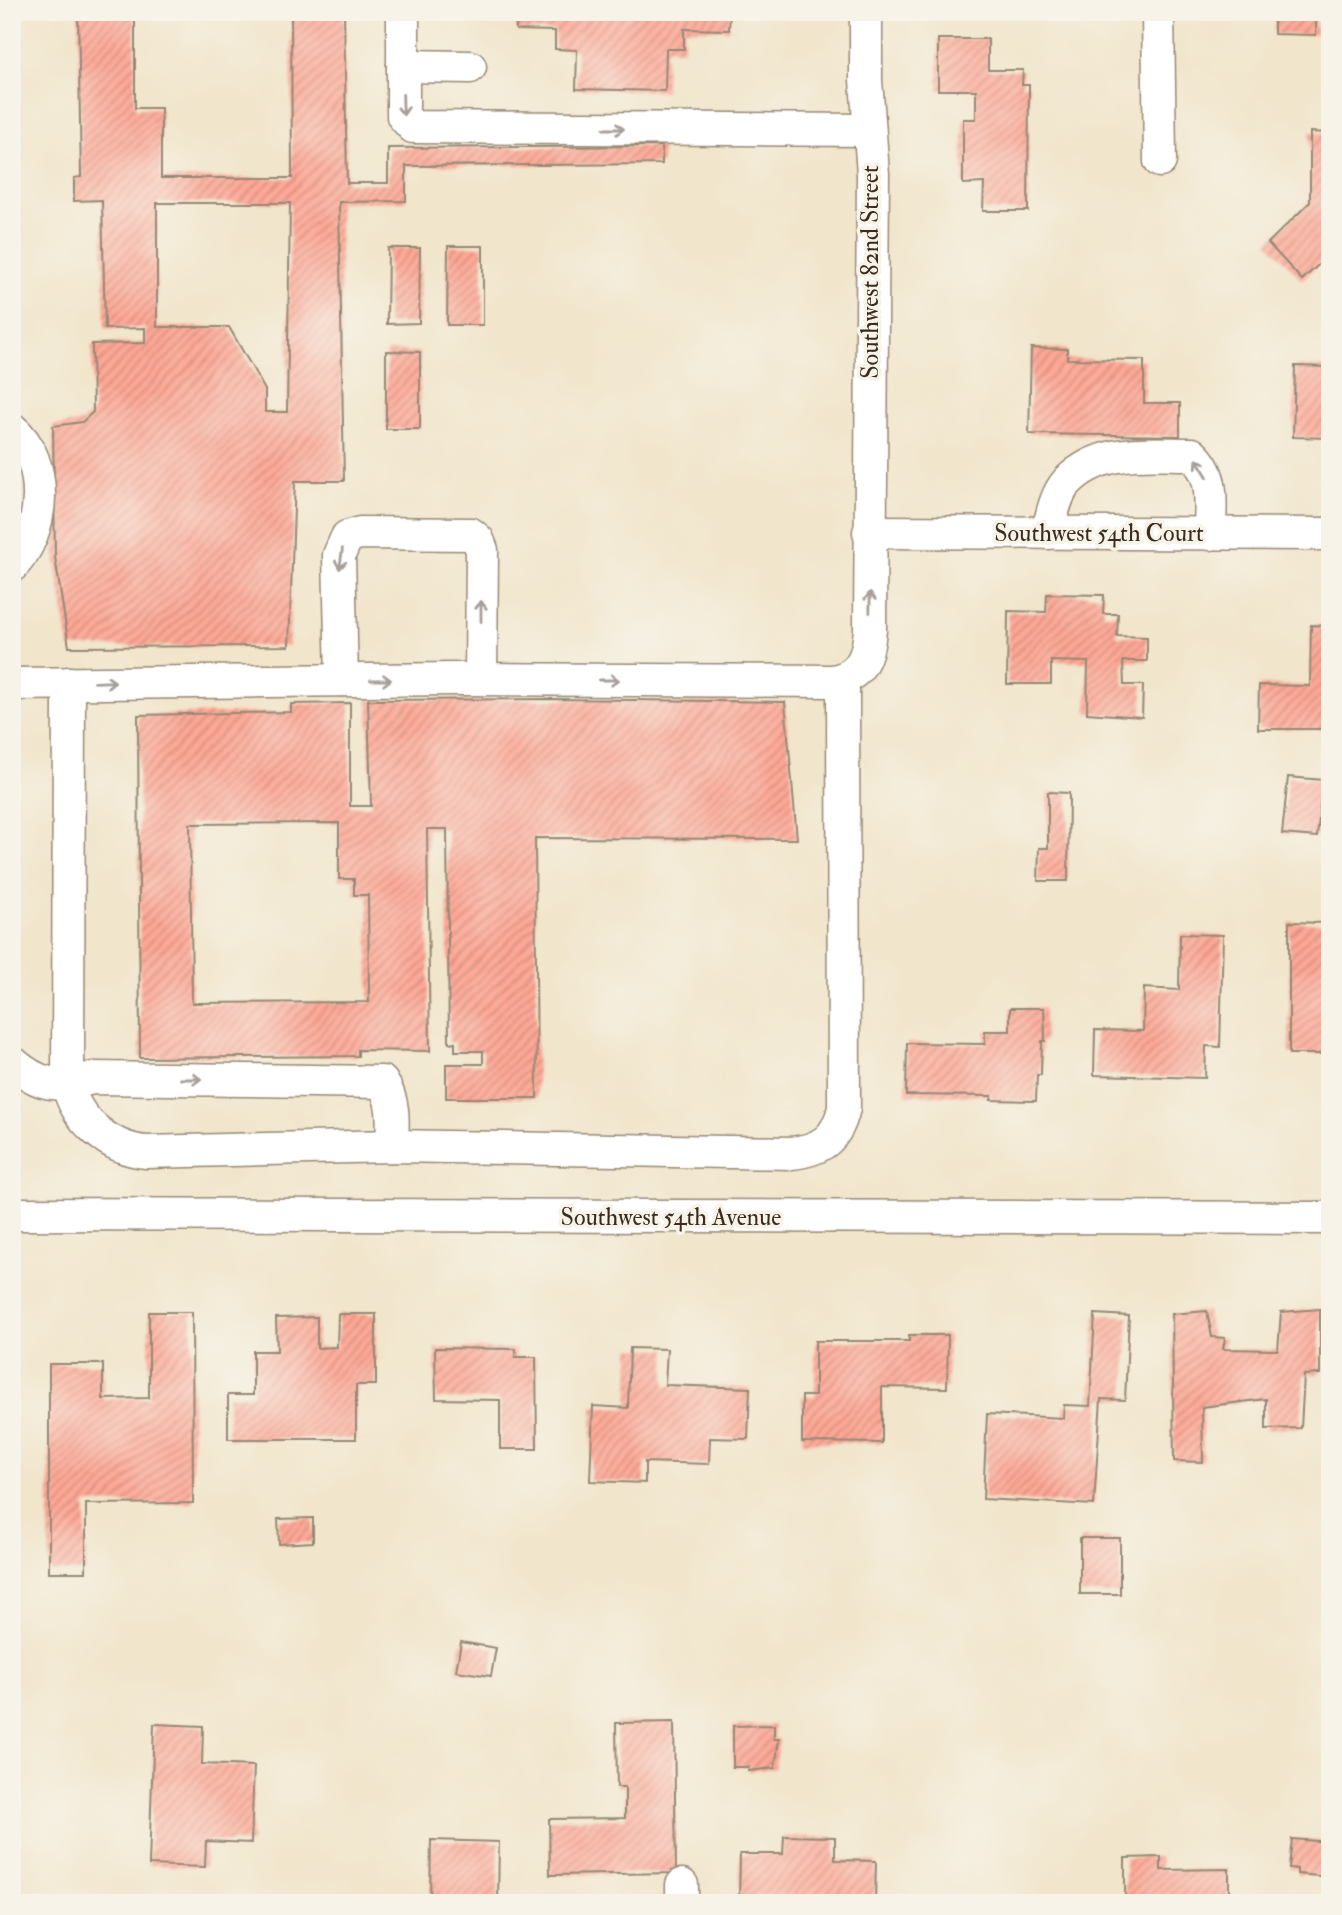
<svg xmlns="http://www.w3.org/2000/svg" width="1342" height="1915" viewBox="0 0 1342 1915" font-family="'IM FELL Double Pica',serif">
  <defs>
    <pattern id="building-hatch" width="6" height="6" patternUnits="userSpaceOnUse" patternTransform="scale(1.75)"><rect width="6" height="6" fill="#fea896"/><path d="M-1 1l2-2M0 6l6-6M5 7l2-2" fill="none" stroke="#cf897a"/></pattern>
  </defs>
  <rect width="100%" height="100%" fill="#f7f3e8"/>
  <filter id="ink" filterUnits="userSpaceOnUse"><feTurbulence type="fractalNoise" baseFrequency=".0143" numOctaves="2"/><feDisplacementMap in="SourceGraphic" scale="14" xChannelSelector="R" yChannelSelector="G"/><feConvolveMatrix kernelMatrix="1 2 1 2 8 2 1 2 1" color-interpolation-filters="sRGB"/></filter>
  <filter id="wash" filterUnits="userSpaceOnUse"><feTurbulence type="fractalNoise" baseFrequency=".00686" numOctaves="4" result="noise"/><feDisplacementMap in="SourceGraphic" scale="28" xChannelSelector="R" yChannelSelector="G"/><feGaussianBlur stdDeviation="1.57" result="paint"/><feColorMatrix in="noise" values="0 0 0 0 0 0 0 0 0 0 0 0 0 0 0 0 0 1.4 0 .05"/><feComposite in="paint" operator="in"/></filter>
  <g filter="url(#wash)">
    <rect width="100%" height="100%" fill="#f1e5cb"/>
    <g id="blocks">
      <g fill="url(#building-hatch)" fill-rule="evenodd">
        <path d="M 78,12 L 135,12 L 135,108 L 161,108 L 161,178 L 292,178 L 291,12 L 344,12 L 347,183 L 388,183 L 388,148 L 662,146 L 662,164 L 406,166 L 406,201 L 339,202 L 344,481 L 295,481 L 289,646 L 69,647 L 55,557 L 53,426 L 82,422 L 93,412 L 92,344 L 145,343 L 145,328 L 105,329 L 102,200 L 74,201 L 74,178 L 81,177 ZM 157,203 L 290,203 L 287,412 L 265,412 L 265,390 L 229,327 L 157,327 Z"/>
        <polygon points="516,12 730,12 729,30 684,29 684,49 666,49 665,91 576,89 577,50 555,49 555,31 516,30"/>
        <polygon points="1274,12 1316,12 1316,35 1274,34"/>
        <polygon points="938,39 988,39 988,70 1023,70 1022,85 1029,85 1028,211 983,211 984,183 963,184 963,119 976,119 976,90 938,90"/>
        <polygon points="1310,132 1330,133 1330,254 1302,280 1268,243 1310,202"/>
        <polygon points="448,246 483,246 483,325 447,325"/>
        <polygon points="388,248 420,248 419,323 387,324"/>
        <polygon points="1031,348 1067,349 1067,359 1144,360 1144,403 1180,403 1180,436 1029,434"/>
        <polygon points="386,351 420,352 420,429 386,429"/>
        <polygon points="1295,366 1330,367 1330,438 1293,437"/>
        <polygon points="1047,594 1104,595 1103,614 1118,614 1117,636 1147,637 1147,661 1123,661 1124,685 1143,685 1142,717 1087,713 1088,662 1051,661 1051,684 1007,684 1008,611 1046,612"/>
        <polygon points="1311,625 1330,626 1330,729 1258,729 1259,685 1310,686"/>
        <path d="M 553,699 L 785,702 L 797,839 L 535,838 L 537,1098 L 446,1098 L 446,1064 L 483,1064 L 483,1051 L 455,1051 L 455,1042 L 449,1043 L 447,829 L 427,829 L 430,1051 L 358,1050 L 358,1056 L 140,1058 L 138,715 L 291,712 L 291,704 L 350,703 L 350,806 L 371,806 L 368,700 ZM 339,823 L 339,879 L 354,879 L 354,895 L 368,895 L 369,1002 L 192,1003 L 190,824 Z"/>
        <polygon points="1288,777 1323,780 1317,837 1282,834"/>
        <polygon points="1048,792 1069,793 1068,881 1038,881 1039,848 1048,848"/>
        <polygon points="1289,922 1327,923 1330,1054 1289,1054"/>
        <polygon points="1180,934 1223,935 1220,1047 1206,1046 1205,1078 1094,1075 1095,1030 1143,1031 1144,988 1179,990"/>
        <polygon points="1010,1008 1044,1008 1045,1041 1042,1041 1041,1075 1037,1075 1036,1101 991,1100 992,1096 906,1095 907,1043 985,1044 985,1031 1010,1031"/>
        <polygon points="1320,1309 1320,1374 1304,1375 1301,1428 1266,1429 1266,1399 1202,1407 1203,1462 1174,1461 1172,1314 1207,1311 1212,1337 1225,1338 1223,1349 1278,1350 1281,1312"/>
        <polygon points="149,1312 192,1312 193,1503 86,1504 86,1572 49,1572 49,1364 103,1364 103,1399 149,1398"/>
        <polygon points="338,1314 376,1314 376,1385 356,1385 356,1439 228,1439 228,1395 253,1395 253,1351 277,1351 276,1318 317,1317 317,1348 337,1347"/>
        <polygon points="1095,1314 1129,1316 1125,1400 1101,1399 1094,1505 983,1499 987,1414 1063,1418 1064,1405 1090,1406"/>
        <polygon points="909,1335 948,1335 947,1388 882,1387 882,1443 802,1442 802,1396 815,1396 815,1341 909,1341"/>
        <polygon points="435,1348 516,1349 515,1357 536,1357 537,1449 500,1449 500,1400 436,1399"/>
        <polygon points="630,1348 667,1349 665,1385 750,1388 748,1439 710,1438 709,1464 645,1462 645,1483 590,1481 593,1406 628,1408"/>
        <polygon points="313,1518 313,1542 279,1544 278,1519"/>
        <rect x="1080" y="1538" width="40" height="56"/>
        <polygon points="461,1642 496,1648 491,1676 456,1671"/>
        <polygon points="674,1722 676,1873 550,1875 549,1819 625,1818 625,1787 617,1787 616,1723"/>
        <polygon points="154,1724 203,1726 202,1764 254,1766 251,1843 206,1841 205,1867 149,1865"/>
        <polygon points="774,1725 774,1739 779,1739 775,1768 748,1771 749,1767 733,1767 733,1726"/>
        <polygon points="784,1836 835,1837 835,1860 876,1861 875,1901 739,1903 740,1854 783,1854"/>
        <polygon points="1292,1839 1330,1842 1330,1877 1297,1874 1297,1869 1289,1868"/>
        <polygon points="431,1840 499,1842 498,1903 430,1903"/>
        <polygon points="1161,1857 1161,1870 1229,1869 1229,1903 1125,1903 1125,1858"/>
      </g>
    </g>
  </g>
  <g filter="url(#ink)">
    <use href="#blocks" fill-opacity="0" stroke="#968874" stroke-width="2"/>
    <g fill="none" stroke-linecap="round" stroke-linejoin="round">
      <defs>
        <g id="minor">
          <polyline points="403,12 403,116 413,127 869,130"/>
          <polyline points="1158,12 1160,161"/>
          <polyline points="403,66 470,67"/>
          <path d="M 12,429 C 50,461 46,532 12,566"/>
          <polyline points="869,532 1330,534"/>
          <path d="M 1047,533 C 1052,517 1055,495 1067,482 C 1101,447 1148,454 1192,454 C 1216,476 1210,503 1210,534"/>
          <polyline points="342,680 339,555 347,537 360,533 471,534 478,540 482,550 481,679"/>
          <path d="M 69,683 L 68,1084 C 75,1120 110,1149 146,1152 L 392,1146 L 791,1153 C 821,1150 837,1139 844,1108 L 843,680"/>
          <path d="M 12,684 L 456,679 L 832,681 C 861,677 868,656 870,630 L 873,174 L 866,80 L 866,12"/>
          <path d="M 12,1062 C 41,1087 56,1087 93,1078 L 382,1082 C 395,1101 393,1123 392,1146"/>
          <polyline points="12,1214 1330,1218"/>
          <polyline points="682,1885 682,1903"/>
        </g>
      </defs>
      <use href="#minor" stroke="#968874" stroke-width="35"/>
      <use href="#minor" stroke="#fff" stroke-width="32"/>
    </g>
    <defs><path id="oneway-shaft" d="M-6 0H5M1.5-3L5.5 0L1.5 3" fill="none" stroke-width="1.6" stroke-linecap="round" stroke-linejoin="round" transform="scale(1.75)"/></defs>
    <g stroke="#a79f9a">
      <use href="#oneway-shaft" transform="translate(403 105) rotate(88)"/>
      <use href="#oneway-shaft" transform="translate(614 129)"/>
      <use href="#oneway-shaft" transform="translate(1202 468) rotate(-122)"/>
      <use href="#oneway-shaft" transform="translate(341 559) rotate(98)"/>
      <use href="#oneway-shaft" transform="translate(870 602) rotate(-89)"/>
      <use href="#oneway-shaft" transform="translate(481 611) rotate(-90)"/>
      <use href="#oneway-shaft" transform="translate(381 680)"/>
      <use href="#oneway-shaft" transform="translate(609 680)"/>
      <use href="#oneway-shaft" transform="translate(105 682) rotate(-2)"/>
      <use href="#oneway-shaft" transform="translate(191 1079)"/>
    </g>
  </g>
  <g text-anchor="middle" stroke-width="7" stroke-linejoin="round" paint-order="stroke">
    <g font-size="24" fill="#3b2a1e" stroke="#f7f3e8">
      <text transform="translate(870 272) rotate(-90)" y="8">Southwest 82nd Street</text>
      <text x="1099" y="541">Southwest 54th Court</text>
      <text x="671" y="1225">Southwest 54th Avenue</text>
    </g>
  </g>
  <rect width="1342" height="1915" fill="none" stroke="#f7f3e8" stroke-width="42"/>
</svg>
